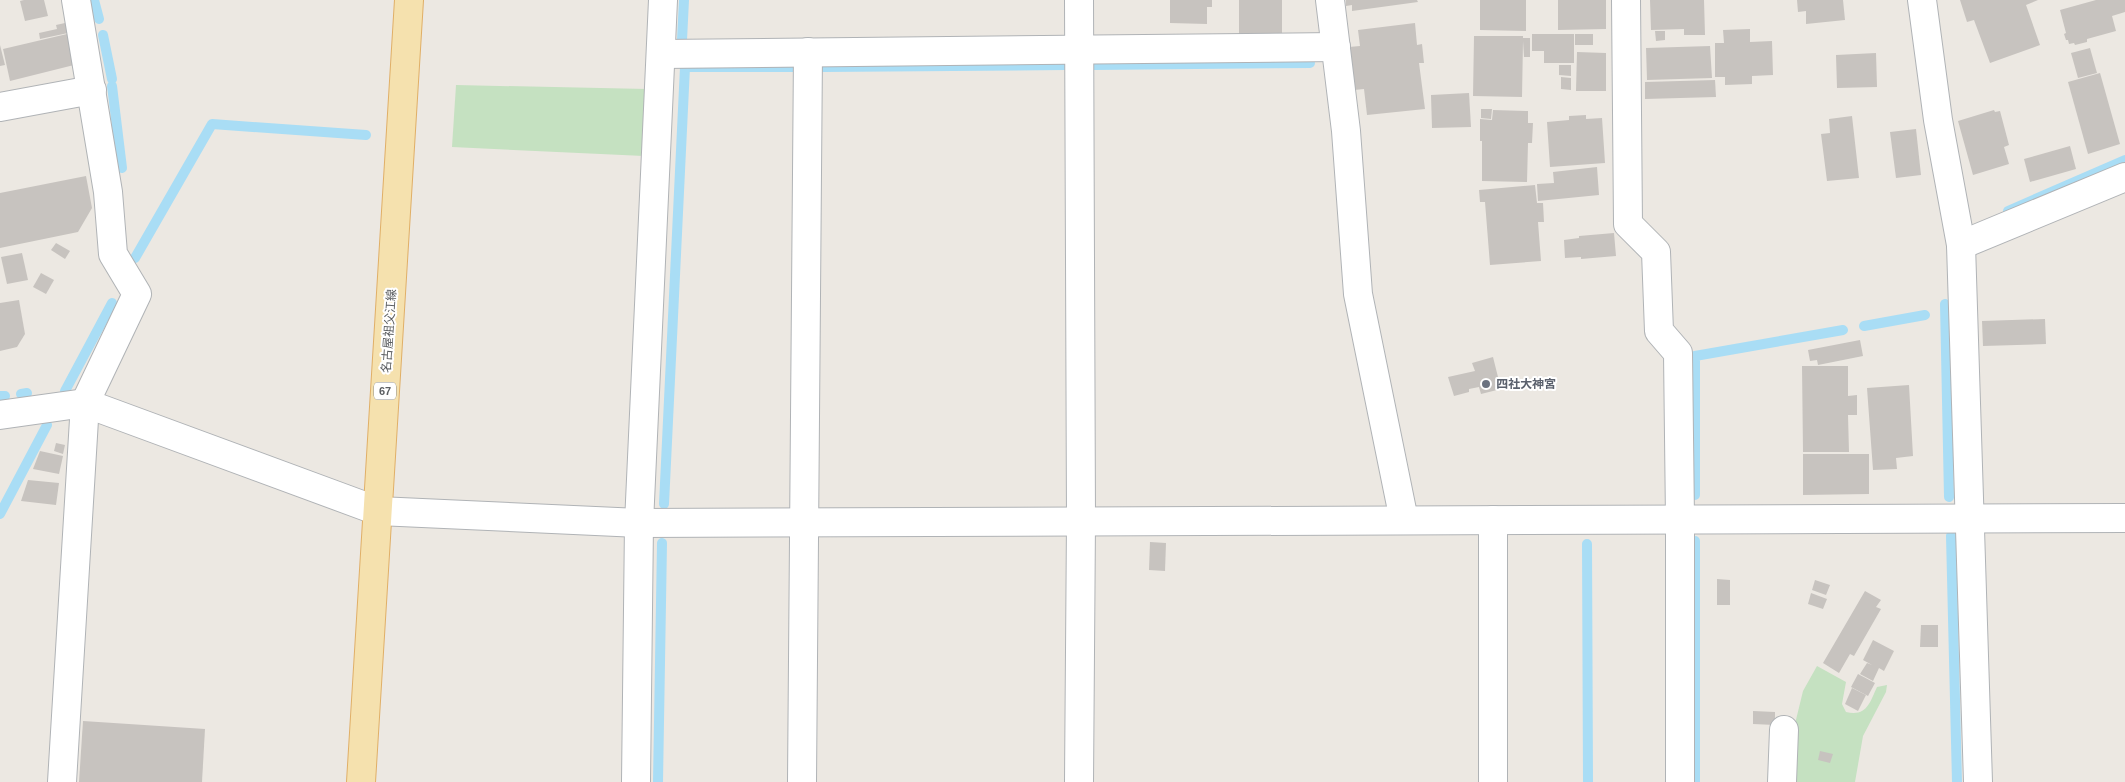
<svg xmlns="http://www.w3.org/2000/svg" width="2125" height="782" viewBox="0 0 2125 782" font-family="Arial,'Noto Sans JP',sans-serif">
  <rect width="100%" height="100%" fill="#ece8e2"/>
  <g fill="#c5e1c1">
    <polygon points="456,85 647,89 644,156 452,147"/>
    <path d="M 1817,666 L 1846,682 L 1842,704 L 1846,712 C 1867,717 1870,702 1877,687 L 1887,685 L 1886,692 L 1863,736 L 1855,782 L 1792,782 L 1794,728 L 1803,691 Z"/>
  </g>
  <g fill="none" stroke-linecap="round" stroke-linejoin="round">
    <g stroke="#a9ddf5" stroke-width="10">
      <polyline points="94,0 99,19"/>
      <polyline points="103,35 112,79"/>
      <polyline points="682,40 684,0"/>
      <polyline points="1094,65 1310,63"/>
      <polyline points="823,67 1066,65"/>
      <polyline points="112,86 122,168"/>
      <polyline points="2008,211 2125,160"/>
      <polyline points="135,258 212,124 366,135"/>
      <polyline points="1945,304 1949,497"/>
      <polyline points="1864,326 1925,315"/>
      <polyline points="65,391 112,303"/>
      <polyline points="21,394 27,393"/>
      <polyline points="0,396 5,396"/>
      <polyline points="1695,495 1695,356 1843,330"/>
      <polyline points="664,504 685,67 793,67"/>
      <polyline points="0,514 47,425"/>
      <polyline points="1951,536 1957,782"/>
      <polyline points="1587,544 1588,782"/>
      <polyline points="658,782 662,543"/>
      <polyline points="1695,782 1695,541"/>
    </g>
  </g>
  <g fill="#c7c3bf">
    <polygon points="24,0 44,0 48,16 25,21 20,1"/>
    <polygon points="1170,0 1212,0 1212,7 1207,7 1207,24 1170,23"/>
    <rect x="1239" y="0" width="43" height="35"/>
    <polygon points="1346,0 1417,0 1418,2 1352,11 1352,5 1346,6"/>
    <polygon points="1480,0 1526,0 1526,31 1480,30"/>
    <polygon points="1558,0 1606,0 1606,29 1558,30"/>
    <polygon points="1650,0 1704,0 1705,35 1684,35 1684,29 1651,30"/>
    <polygon points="1797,0 1843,0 1845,20 1806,24 1806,11 1798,12"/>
    <polygon points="1960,0 2038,0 2026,5 2040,45 1990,63 1974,20 1967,22"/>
    <polygon points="2096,0 2125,0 2125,12 2112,16 2116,31 2087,39 2087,42 2075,45 2074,43 2069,44 2068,40 2066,40 2064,34 2066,33 2060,10"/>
    <polygon points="65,23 68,33 40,39 39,33 57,29 56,25"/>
    <polygon points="1415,23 1417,45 1422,44 1424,63 1419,63 1425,109 1367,115 1364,89 1354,90 1349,47 1360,46 1358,30"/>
    <polygon points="1750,29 1750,42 1772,41 1773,75 1752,76 1752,84 1725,85 1725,77 1715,77 1715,43 1724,43 1723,30"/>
    <polygon points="1655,31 1665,31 1665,40 1656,41"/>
    <polygon points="67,34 74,65 10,81 3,49"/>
    <polygon points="1532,34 1574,34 1574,63 1544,63 1544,51 1532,51"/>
    <rect x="1575" y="34" width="18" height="11"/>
    <polygon points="1474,36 1523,36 1523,38 1530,38 1530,57 1524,57 1523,41 1522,97 1473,96"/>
    <polygon points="0,45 5,65 0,66"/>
    <polygon points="1710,46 1712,78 1647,80 1646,48"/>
    <polygon points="2090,48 2097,73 2078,78 2071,53"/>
    <polygon points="1577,52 1606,53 1606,91 1576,91"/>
    <polygon points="1876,53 1877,87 1837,88 1836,55"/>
    <polygon points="1559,65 1571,65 1571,76 1559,75"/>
    <polygon points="2100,73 2120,144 2088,154 2068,82"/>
    <polygon points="1561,77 1571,78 1571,90 1561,89"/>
    <polygon points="1715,80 1716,97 1645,99 1645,82"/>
    <polygon points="1469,93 1471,127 1432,128 1431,95"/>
    <polygon points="1481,109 1492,109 1491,119 1481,118"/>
    <polygon points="1493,110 1528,111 1528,123 1533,123 1532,143 1528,143 1527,182 1482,181 1482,141 1480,141 1480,119 1492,120"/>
    <polygon points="1994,110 1995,112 2000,111 2009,145 2004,147 2009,164 1973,175 1958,121"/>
    <polygon points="1586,115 1586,119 1602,118 1605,163 1550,167 1547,122 1569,120 1569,116"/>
    <polygon points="1852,116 1859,178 1827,181 1821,134 1830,133 1829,119"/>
    <polygon points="1916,129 1921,175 1896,178 1890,132"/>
    <polygon points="2070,146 2076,169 2030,182 2024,159"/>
    <polygon points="1597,167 1599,195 1538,201 1537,184 1554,183 1553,172"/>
    <polygon points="86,176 92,208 78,232 0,248 0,193"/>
    <polygon points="1535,185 1537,203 1543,203 1544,222 1538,222 1541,261 1490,265 1485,202 1480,202 1479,190"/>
    <polygon points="1614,233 1616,256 1581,259 1581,257 1565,258 1564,240 1579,238 1579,236"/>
    <polygon points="56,243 70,251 65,259 51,250"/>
    <polygon points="22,253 28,280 7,284 1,257"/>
    <polygon points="41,273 54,280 46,294 33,287"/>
    <polygon points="19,300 25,334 17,347 0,351 0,303"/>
    <polygon points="2045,319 2046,344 1983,346 1982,321"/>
    <polygon points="1860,340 1863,356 1818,365 1817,360 1810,361 1808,350"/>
    <polygon points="1493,357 1501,389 1481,394 1479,387 1469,389 1469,392 1454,396 1448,377 1475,371 1472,363"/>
    <polygon points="1802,366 1848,366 1848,396 1857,395 1857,415 1848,415 1849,452 1803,452"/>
    <polygon points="1909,385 1913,456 1896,458 1897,469 1873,470 1867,388"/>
    <polygon points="56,443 65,445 63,454 54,451"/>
    <polygon points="40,451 63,456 59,474 33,469"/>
    <polygon points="1803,454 1869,454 1869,494 1803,495"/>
    <polygon points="28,480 59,483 56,505 21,501"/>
    <polygon points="1150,542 1166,543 1165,571 1149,570"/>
    <polygon points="1717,579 1730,580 1730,605 1717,605"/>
    <polygon points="1815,580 1830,585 1826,595 1812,590"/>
    <polygon points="1865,591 1881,600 1876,607 1881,609 1854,656 1850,654 1839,673 1823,663"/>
    <polygon points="1811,593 1827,599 1823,609 1808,604"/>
    <polygon points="1921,625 1938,625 1938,647 1920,647"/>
    <polygon points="1873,640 1894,651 1884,671 1879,668 1873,681 1860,674 1867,663 1872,665 1863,660"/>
    <polygon points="1858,674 1875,683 1868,696 1851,687"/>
    <polygon points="1852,688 1866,695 1858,711 1845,704"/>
    <polygon points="1753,711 1775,712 1775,725 1753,724"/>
    <polygon points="83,721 205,729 202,782 79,782"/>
    <polygon points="1820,751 1833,754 1830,763 1818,760"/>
  </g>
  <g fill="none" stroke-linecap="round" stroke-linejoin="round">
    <defs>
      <g id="minor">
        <polyline points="1079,0 1081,521 1079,782"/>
        <polyline points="1330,0 1346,131 1358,294 1404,520"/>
        <polyline points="1626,0 1628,224 1656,252 1659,331 1678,353 1680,519 1680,782"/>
        <polyline points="1922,0 1938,120 1961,245 1978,782"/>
        <polyline points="661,54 1336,47"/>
        <polyline points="0,107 92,90"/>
        <polyline points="1961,245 2125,177"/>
        <polyline points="0,415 85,403 378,511 639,523 2125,518"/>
        <polyline points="1493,520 1493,782"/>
        <polyline points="62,782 85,403 137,294 113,254 108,192 76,0"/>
        <polyline points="636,782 639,523 663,0"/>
        <polyline points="802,782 808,52"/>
        <polyline points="1782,782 1784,730"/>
      </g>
      <polyline id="major" points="361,782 409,0"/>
    </defs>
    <use href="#minor" stroke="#b0b3b6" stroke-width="30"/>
    <use href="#major" stroke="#e0af67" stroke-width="30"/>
    <use href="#minor" stroke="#fff" stroke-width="28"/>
    <use href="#major" stroke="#f5e1ae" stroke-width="28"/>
  </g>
  <circle fill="#6b7280" stroke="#fff" stroke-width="2" cx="1486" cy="384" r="5"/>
  <g text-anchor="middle" stroke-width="4" stroke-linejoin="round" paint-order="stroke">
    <rect fill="#fff" stroke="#8c8e90" stroke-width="1" x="374" y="382.5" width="22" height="17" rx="4"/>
    <g font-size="11" font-weight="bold" fill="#5b5e61">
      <text x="385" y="395">67</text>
    </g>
    <g font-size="12" fill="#5b5e61" stroke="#fff">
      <text transform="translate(389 331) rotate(-86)" y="4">名古屋祖父江線</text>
    </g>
    <g font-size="12" font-weight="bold" fill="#5b616d" stroke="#fff" text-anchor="start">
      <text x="1496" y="388">四社大神宮</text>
    </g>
  </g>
</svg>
